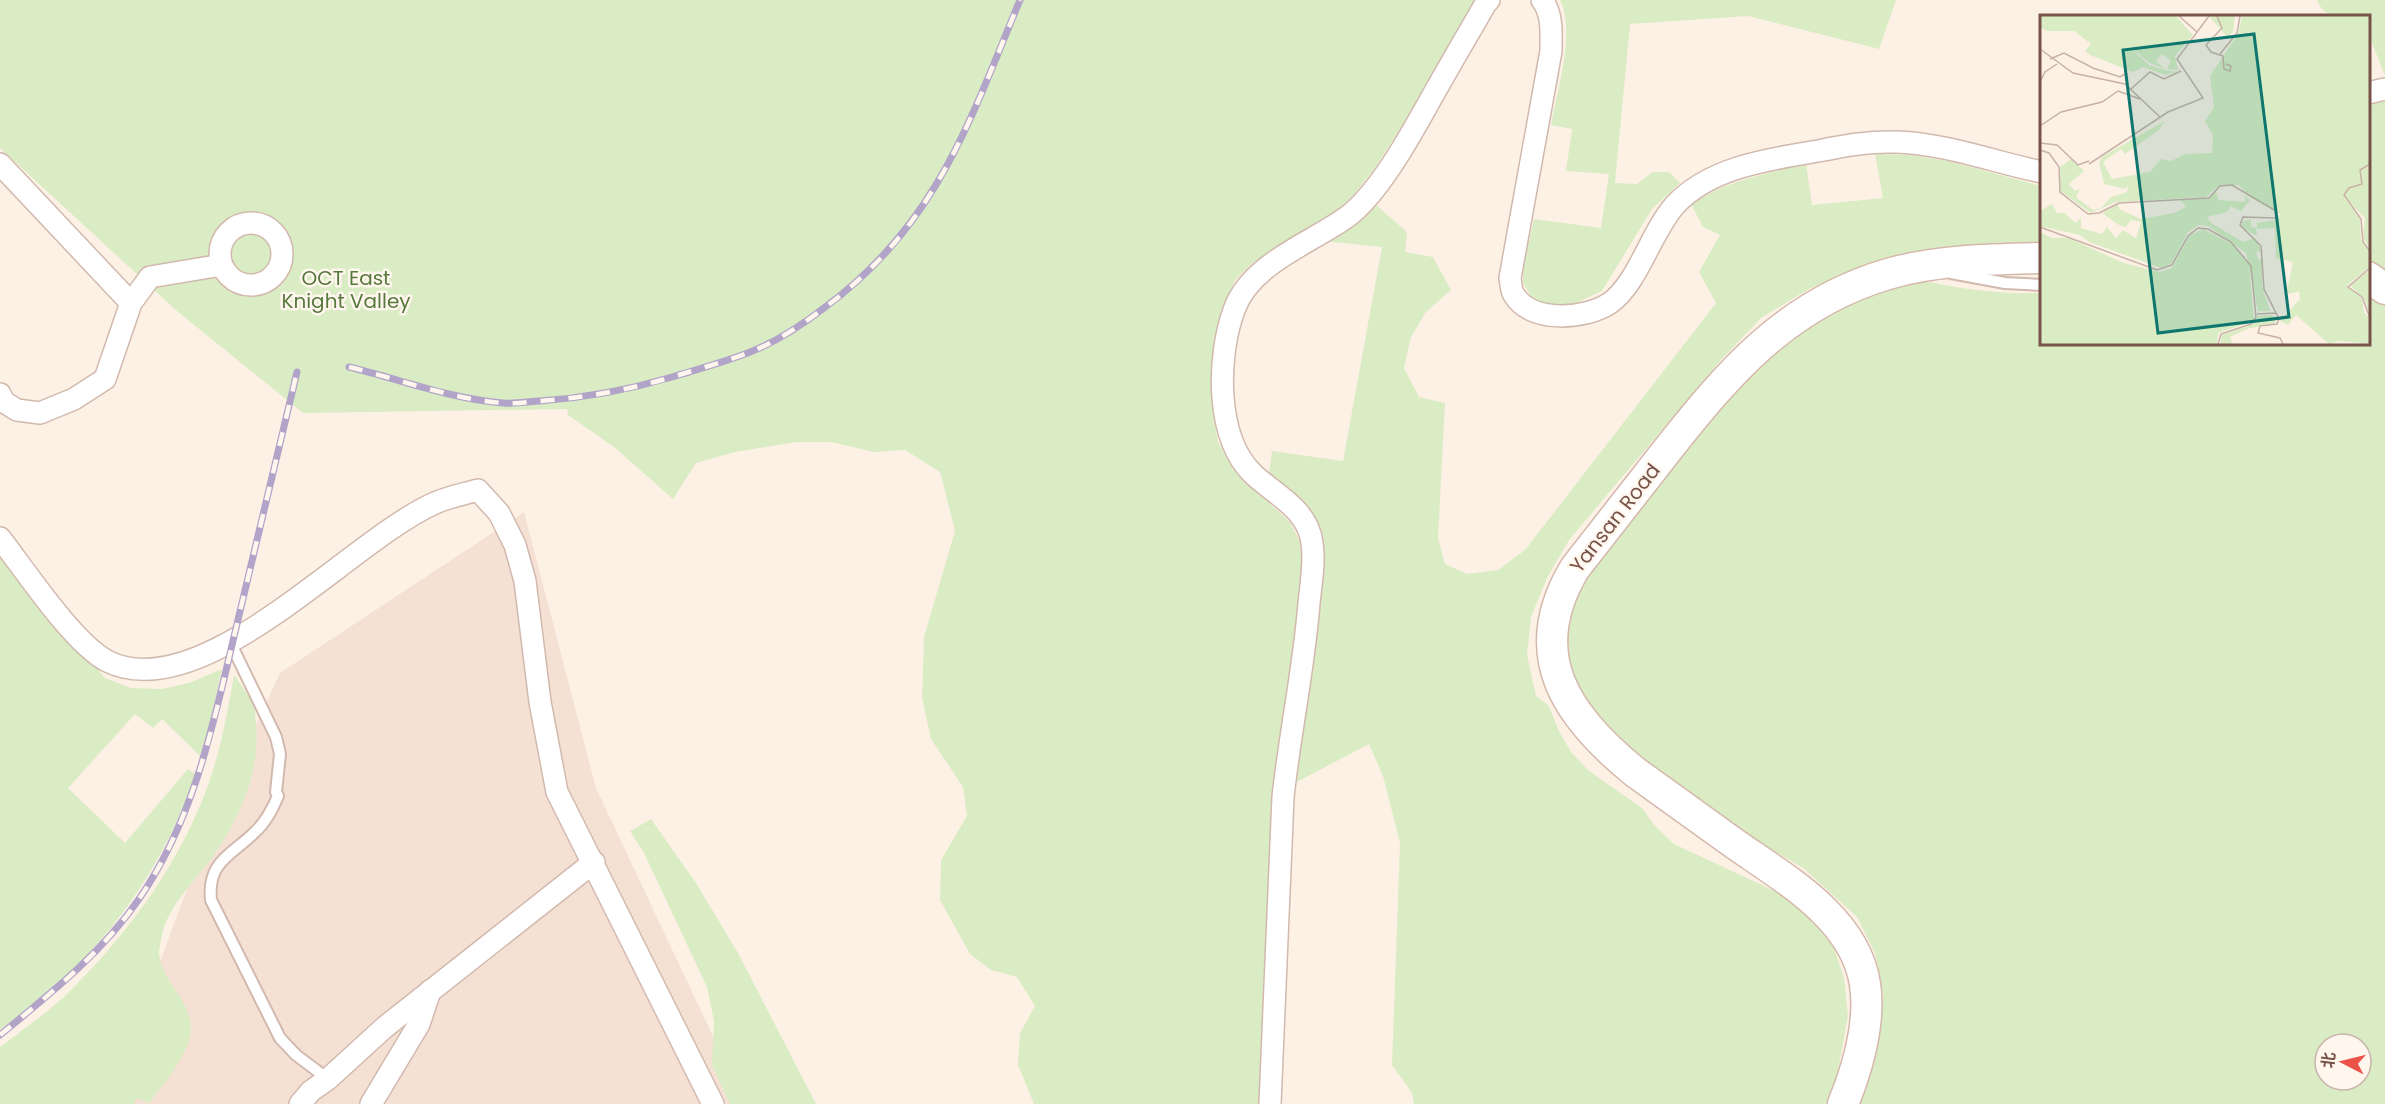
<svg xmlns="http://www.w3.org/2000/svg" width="2385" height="1104" viewBox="0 0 2385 1104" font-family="Poppins,'Noto Sans SC',sans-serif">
  <rect width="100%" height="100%" fill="#fdf1e6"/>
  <polygon fill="#f5e1d4" points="524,512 596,788 745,1104 107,1104 216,811 280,673"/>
  <g fill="#daecc4" fill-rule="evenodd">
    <polygon points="0,0 1478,0 1400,129 1374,169 1348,202 1321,224 1251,264 1235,280 1222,309 1214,358 1212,405 1218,442 1233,469 1290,522 1301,544 1303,569 1300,615 1276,764 1263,1104 1034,1104 1018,1065 1020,1033 1035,1006 1017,977 991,970 970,954 940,900 941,860 967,816 963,787 931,739 922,698 924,637 955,531 940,472 905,450 874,452 831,442 796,442 735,452 696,463 673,499 614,447 568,415 567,409 303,413 177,311 0,148"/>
    <path d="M 1560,0 L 1896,0 L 1879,49 L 1748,16 L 1630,24 L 1615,183 L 1637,184 L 1653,172 L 1669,172 L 1680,183 L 1652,209 L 1602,291 L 1574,304 L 1547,304 L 1531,297 L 1523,283 L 1523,266 L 1534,219 L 1601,228 L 1609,174 L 1566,171 L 1572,129 L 1551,125 C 1557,91 1576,31 1560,0 Z"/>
    <path d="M 2317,0 L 2385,0 L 2385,76 L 2372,43 L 2369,41 L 2368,16 C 2347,16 2326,23 2317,0 Z"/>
    <polygon points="2385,100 2385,273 2369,262 2369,105 2373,102"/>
    <path d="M 1875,154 L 1910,155 L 1948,161 L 2041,186 L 2041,246 L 1848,273 L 1809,289 L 1761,318 L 1722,359 L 1569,540 L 1547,578 L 1531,617 L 1527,655 L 1536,696 L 1549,706 L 1558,729 L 1571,752 L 1589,771 L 1642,808 L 1655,826 L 1674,844 L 1781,894 L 1811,918 L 1834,948 L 1844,978 L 1848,1016 L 1837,1076 L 1828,1104 L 1414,1104 L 1412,1093 L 1392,1065 L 1400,843 L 1383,776 L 1369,744 L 1295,783 L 1292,760 L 1324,555 L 1321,529 L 1306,506 L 1269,474 L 1272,451 L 1343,461 L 1382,247 L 1323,241 L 1354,226 L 1375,204 L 1407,232 L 1405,252 L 1433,257 L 1451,290 L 1426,312 L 1411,337 L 1404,368 L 1419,397 L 1445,403 L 1438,538 L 1445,564 L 1467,574 L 1498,570 L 1525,550 L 1716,303 L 1699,272 L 1720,235 L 1703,227 L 1691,204 C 1726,181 1766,173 1806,164 L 1812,205 L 1883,198 Z"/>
    <path d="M 1913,278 C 1955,289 1997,294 2041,293 L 2042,344 L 2368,344 L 2369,287 L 2385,303 L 2385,1104 L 1859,1104 L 1870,1078 L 1879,1034 L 1883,993 L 1875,953 L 1857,917 L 1803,868 L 1664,786 L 1568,689 L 1563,622 L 1598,548 L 1763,357 L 1859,295 ZM 2325,1044 L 2361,1044 L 2361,1080 L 2325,1080 Z"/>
    <path d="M 0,554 L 105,678 L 131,688 L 162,689 L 189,683 L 222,669 L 202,758 L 162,719 L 153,728 L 135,714 L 68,788 L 125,843 L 188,769 L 196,775 C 165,859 123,923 58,985 C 40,1001 19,1015 0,1030 Z"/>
    <path d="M 234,675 C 241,685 249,695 254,706 C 256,711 255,718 256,724 C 261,772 239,820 211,859 C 194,882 171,903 163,931 C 162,937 159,947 159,953 C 162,987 203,1006 187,1046 C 178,1067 163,1085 149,1103 L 137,1098 L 134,1104 L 0,1104 L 0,1047 C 22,1030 47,1013 68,993 C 133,929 191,849 216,760 C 224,732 229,703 234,675 Z"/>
    <polygon points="651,819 696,883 738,953 816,1104 730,1104 712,1065 714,1021 707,987 644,853 630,831"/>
  </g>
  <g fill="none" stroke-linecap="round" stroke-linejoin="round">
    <defs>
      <g id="service">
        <polyline points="1951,273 2005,283 2042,285"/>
        <path d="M 230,642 L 276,737 L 280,754 L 276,792 L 278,796 C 272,810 266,822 255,832 C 232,855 207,861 211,900 L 280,1038 L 296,1055 L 328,1079"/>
      </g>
      <g id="minor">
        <path d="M 1542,0 C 1553,14 1551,34 1551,51 L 1510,278 C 1511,283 1511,291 1514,295 C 1532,324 1586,319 1610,303 C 1638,283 1651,232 1675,205 C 1710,167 1770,159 1818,151 C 1843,146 1869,141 1895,142 C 1945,143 1993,162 2042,172"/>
        <polyline points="2368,93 2385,89"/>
        <polyline points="0,164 131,303"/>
        <circle cx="251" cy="254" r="31"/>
        <polyline points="0,394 4,402 17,410 40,413 74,399 105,379 131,303 150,277 222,265"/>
        <path d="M 0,538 C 25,570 73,643 107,661 C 202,709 352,539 435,503 C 448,497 464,494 478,490 L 499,513 L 515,545 L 525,581 L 540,702 L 557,792 L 713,1104"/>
        <polyline points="300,1104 311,1091 328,1079 385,1027 594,862"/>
        <polyline points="371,1104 419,1024 430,991"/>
        <path d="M 1270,1104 L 1283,797 C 1290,732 1304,668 1309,603 C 1311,583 1315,562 1312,543 C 1308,509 1275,495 1253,474 C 1215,437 1217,357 1234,310 C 1250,264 1309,244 1347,217 C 1378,194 1409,138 1428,104 C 1447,70 1467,36 1486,3 L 1489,0"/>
      </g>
      <g id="secondary">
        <polyline points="2368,277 2385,289"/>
        <path d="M 1843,1104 C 1858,1067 1871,1024 1865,984 C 1855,918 1785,879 1735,844 C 1702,820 1668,796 1635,772 C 1566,716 1523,654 1575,568 C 1605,530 1635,491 1665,453 C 1728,373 1786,304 1888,274 C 1936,260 1991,259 2042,258"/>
      </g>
    </defs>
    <use href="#service" stroke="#d2b9ae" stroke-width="14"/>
    <use href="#minor" stroke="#d2b9ae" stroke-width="24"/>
    <use href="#secondary" stroke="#d5b8ab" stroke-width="33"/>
    <use href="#service" stroke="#fff" stroke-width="10"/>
    <use href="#minor" stroke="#fff" stroke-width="21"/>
    <use href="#secondary" stroke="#fff" stroke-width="30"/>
    <defs>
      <g id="rail">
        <path d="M 349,367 C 399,379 451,399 503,403 C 514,404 527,402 539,401 C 585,398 628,390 672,377 C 698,369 725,362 750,352 C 776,342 802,325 824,308 C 936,226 969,123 1020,0"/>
        <path d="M 0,1035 C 50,994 102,953 139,899 C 196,816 214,720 237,624 C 257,540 277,456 297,372"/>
      </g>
    </defs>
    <use href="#rail" stroke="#b2a3c8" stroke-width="7"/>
    <use href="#rail" stroke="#fff6ee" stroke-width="4.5" stroke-dasharray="14" stroke-linecap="butt"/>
  </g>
  <g text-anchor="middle" stroke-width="5" stroke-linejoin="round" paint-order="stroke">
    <g font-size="20" fill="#58793e" stroke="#fff6ee">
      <text x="346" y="285">OCT East<tspan x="346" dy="23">Knight Valley</tspan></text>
    </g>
    <g font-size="20" fill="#785349" stroke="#fff6ee">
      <text transform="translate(1615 518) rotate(-52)" y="7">Yansan Road</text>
    </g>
  </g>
  <g transform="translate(2040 15)">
    <rect width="330" height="330" fill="#fdf1e6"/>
    <path d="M 0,1 L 136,1 L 153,20 L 135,41 L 138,55 L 127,54 L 131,46 L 122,39 L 116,46 L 125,54 L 110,48 L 86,29 L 109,50 L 121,54 L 137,57 L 125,60 L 103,52 L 93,57 L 50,40 L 45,36 L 51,29 L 34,16 L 7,16 L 0,12 ZM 169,1 L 195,1 L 193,17 L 187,22 ZM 202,1 L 330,1 L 330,234 L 323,223 L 325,203 L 303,181 L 320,204 L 321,224 L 330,237 L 330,252 L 307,270 L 322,284 L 324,297 L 330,304 L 330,329 L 300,326 L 289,329 L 256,300 L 248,310 L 240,306 L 260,284 L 259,276 L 249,279 L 247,275 L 253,247 L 236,243 L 235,213 L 216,214 L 217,221 L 203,213 L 201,207 L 211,204 L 211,212 L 217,213 L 217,208 L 236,205 L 240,199 L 210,182 L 199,170 L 180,170 L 166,182 L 76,187 L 51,198 L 19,175 L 20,152 L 31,144 L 44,156 L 29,169 L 35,176 L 40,174 L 36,182 L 53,195 L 61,193 L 71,182 L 87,177 L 88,171 L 85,174 L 64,169 L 59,148 L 63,141 L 125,106 L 119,115 L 85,139 L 81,134 L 63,147 L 72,164 L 110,157 L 121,144 L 131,146 L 145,139 L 172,138 L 173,120 L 165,106 L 174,92 L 170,61 L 198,19 ZM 176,177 L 179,185 L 205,187 L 205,180 L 210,185 L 201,196 L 191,191 L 187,197 L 167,202 L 171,208 L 203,227 L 215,223 L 221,236 L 216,237 L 218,245 L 223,244 L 222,271 L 230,296 L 218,296 L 206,238 L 168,211 L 159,210 L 148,217 L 132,248 L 121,253 L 49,227 L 40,220 L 0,211 L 0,196 L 12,189 L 17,198 L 24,198 L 36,208 L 41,202 L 41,213 L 62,219 L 67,212 L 76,223 L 83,215 L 96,223 L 101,207 L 91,205 L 86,212 L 79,210 L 62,198 L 78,189 L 79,194 L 101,204 L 134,198 L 146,192 L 140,184 L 168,184 ZM 163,214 L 192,229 L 209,250 L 214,306 L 178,318 L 177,329 L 0,329 L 0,217 L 12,223 L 28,223 L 84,248 L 119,257 L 132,253 L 149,221 ZM 330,255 L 330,300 L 325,286 L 310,270 ZM 233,300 L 236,308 L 207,314 L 190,322 L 193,329 L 180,329 L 182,320 L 209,311 L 218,301 Z" fill="#daecc4"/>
    <path fill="none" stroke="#c8b2a7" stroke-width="1.5" d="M 139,1 L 157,17M 177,1 L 182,13 L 166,30 L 171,37 L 183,41 L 184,54 L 190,56 L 191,51 L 186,49M 0,34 L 33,58 L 85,69 L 120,102M 180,39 L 197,18 L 200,1M 10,44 L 24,38 L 53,53 L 80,62 L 85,59M 0,67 L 5,57 L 17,49M 91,74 L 110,57 L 124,64 L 141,56M 0,111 L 21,97 L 62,87 L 78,76 L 100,84M 0,128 L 17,130 L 38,150 L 49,146M 0,135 L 9,138 L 19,152 L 20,177 L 48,199 L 59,198 L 79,188 L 169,183 L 180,171 L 192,170 L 236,196 L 236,203 L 203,202 L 200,210 L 221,231 L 224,274 L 239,304 L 237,309 L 220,311 L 218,318 L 240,323 L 243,329M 49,149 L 128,97 L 163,83 L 137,44 L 169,1M 330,149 L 320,155 L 322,169 L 309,173 L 304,180 L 321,204 L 323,227 L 330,236M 0,212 L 117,255 L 132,250 L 148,221 L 158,213 L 168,214 L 191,227 L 211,251 L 216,302 L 211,309 L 181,319 L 178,329M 330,253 L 308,272 L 322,282 L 330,303M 217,299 L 236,298"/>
    <path fill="#0f766e" fill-opacity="0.15" stroke="#0f766e" stroke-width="3" d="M 214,19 L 249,302 L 118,318 L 83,35 Z"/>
    <rect width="330" height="330" fill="none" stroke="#785349" stroke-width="3"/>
  </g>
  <g transform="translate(2343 1062) rotate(277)"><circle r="28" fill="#fff6ee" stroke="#c9b5ac" stroke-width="1.5"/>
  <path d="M0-4.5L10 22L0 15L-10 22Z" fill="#ec5247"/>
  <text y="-9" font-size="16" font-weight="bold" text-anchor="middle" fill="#785349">北</text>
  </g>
</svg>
